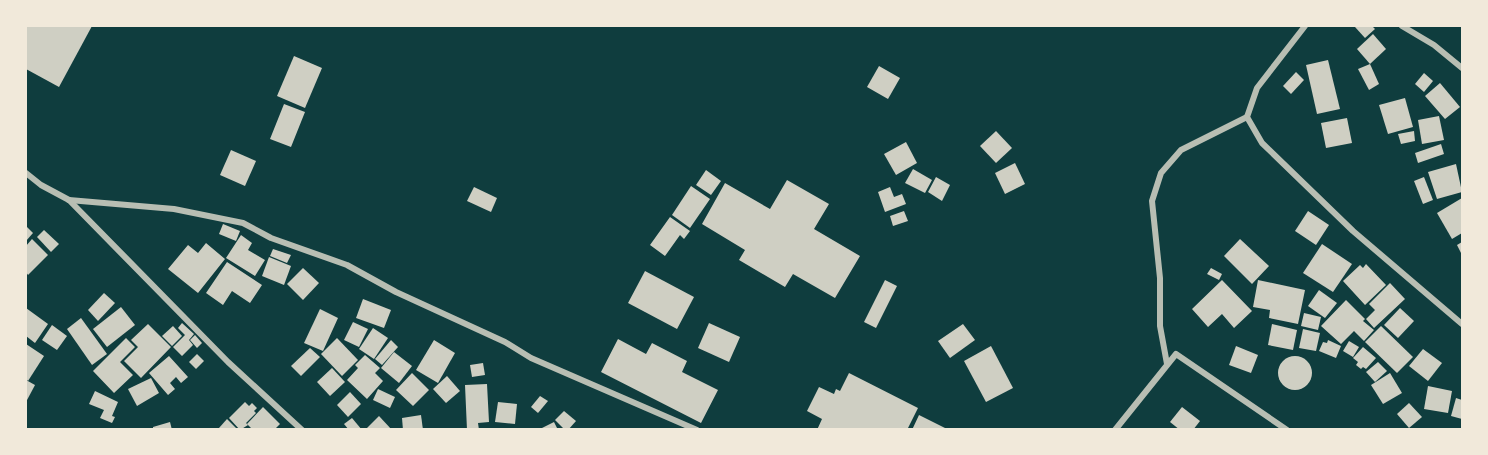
<svg xmlns="http://www.w3.org/2000/svg" width="1488" height="455" viewBox="0 0 1488 455" font-family="'PT Sans',sans-serif">
  <rect width="100%" height="100%" fill="#0f3d3e"/>
  <g fill="#cfcfc3">
    <polygon points="26,26 92,26 59,87 26,69"/>
    <polygon points="1356,26 1372,26 1375,29 1365,38 1355,27"/>
    <polygon points="1373,34 1386,49 1370,64 1357,49"/>
    <polygon points="294,56 322,68 305,108 277,96"/>
    <polygon points="1328,60 1340,109 1317,114 1306,65"/>
    <polygon points="1370,64 1379,84 1369,90 1358,69"/>
    <polygon points="879,66 900,78 888,99 867,87"/>
    <polygon points="1296,72 1304,80 1291,94 1283,86"/>
    <polygon points="1424,73 1433,81 1424,92 1415,84"/>
    <polygon points="1440,83 1460,107 1445,119 1425,96"/>
    <polygon points="1405,98 1413,127 1388,134 1379,105"/>
    <polygon points="284,104 305,112 291,147 270,139"/>
    <polygon points="1439,116 1444,140 1422,144 1418,120"/>
    <polygon points="1347,118 1352,143 1326,148 1321,123"/>
    <polygon points="996,131 1012,148 996,163 980,146"/>
    <polygon points="1414,131 1415,141 1401,144 1398,134"/>
    <polygon points="906,142 917,163 896,175 884,154"/>
    <polygon points="1441,144 1444,154 1418,163 1415,153"/>
    <polygon points="231,150 256,161 245,186 220,175"/>
    <polygon points="1015,163 1025,184 1005,194 995,173"/>
    <polygon points="1456,164 1462,192 1437,199 1428,172"/>
    <polygon points="913,169 932,180 925,193 905,183"/>
    <polygon points="706,170 721,181 711,195 696,185"/>
    <polygon points="936,177 950,185 942,201 928,192"/>
    <polygon points="1424,177 1433,200 1423,204 1414,181"/>
    <polygon points="787,180 829,204 814,229 860,256 835,298 793,274 785,287 739,260 745,250 702,224 725,183 770,209"/>
    <polygon points="691,186 710,199 690,228 672,215"/>
    <polygon points="474,187 497,198 491,212 467,201"/>
    <polygon points="890,187 894,197 902,194 906,204 885,212 878,192"/>
    <polygon points="1462,198 1462,233 1452,239 1437,213"/>
    <polygon points="904,211 908,221 893,226 890,216"/>
    <polygon points="1308,211 1329,225 1316,245 1295,231"/>
    <polygon points="670,217 690,231 684,239 680,235 665,256 650,245"/>
    <polygon points="223,224 240,231 236,241 219,234"/>
    <polygon points="26,226 33,233 26,241"/>
    <polygon points="44,230 59,244 51,252 37,237"/>
    <polygon points="241,235 252,243 248,250 265,260 255,276 226,258"/>
    <polygon points="32,239 48,255 28,275 26,272 26,246"/>
    <polygon points="1240,239 1269,266 1252,284 1224,256"/>
    <polygon points="1462,242 1462,255 1457,245"/>
    <polygon points="206,243 225,259 198,293 168,269 188,245 198,253"/>
    <polygon points="1322,244 1352,264 1333,292 1303,273"/>
    <polygon points="273,249 291,255 287,263 270,256"/>
    <polygon points="269,257 291,266 284,285 262,276"/>
    <polygon points="227,262 262,285 250,303 232,291 223,305 206,293"/>
    <polygon points="1366,264 1386,285 1365,305 1343,281 1360,265 1363,268"/>
    <polygon points="303,268 319,283 303,300 287,284"/>
    <polygon points="1211,268 1222,274 1219,280 1207,274"/>
    <polygon points="645,271 694,297 677,329 628,303"/>
    <polygon points="885,280 897,286 876,328 864,322"/>
    <polygon points="1222,280 1252,311 1234,328 1222,314 1208,327 1192,309"/>
    <polygon points="1258,280 1305,290 1298,324 1269,318 1270,310 1253,307"/>
    <polygon points="1390,283 1405,299 1374,328 1366,319 1375,310 1369,304"/>
    <polygon points="1319,290 1337,303 1325,318 1308,306"/>
    <polygon points="104,293 115,303 98,321 88,310"/>
    <polygon points="363,299 391,310 384,328 356,318"/>
    <polygon points="1346,300 1365,319 1363,321 1374,330 1364,341 1354,331 1341,344 1321,326"/>
    <polygon points="121,307 135,325 107,347 93,329"/>
    <polygon points="26,308 48,324 35,343 26,336"/>
    <polygon points="1400,308 1414,321 1398,338 1384,325"/>
    <polygon points="320,309 338,318 323,351 304,343"/>
    <polygon points="1304,313 1321,317 1318,330 1301,326"/>
    <polygon points="81,318 107,354 92,365 67,329"/>
    <polygon points="353,322 368,329 359,347 344,340"/>
    <polygon points="182,323 194,334 189,340 193,345 182,356 173,347 185,335 178,328"/>
    <polygon points="709,323 740,337 729,362 698,348"/>
    <polygon points="148,324 171,347 141,378 124,361 138,347 131,340"/>
    <polygon points="963,324 975,340 950,358 938,341"/>
    <polygon points="1272,324 1297,330 1293,350 1268,345"/>
    <polygon points="52,325 67,336 57,350 42,340"/>
    <polygon points="173,326 182,336 172,346 162,336"/>
    <polygon points="1381,326 1413,357 1397,373 1365,342"/>
    <polygon points="373,328 388,338 374,359 359,349"/>
    <polygon points="1303,329 1320,333 1316,351 1299,348"/>
    <polygon points="195,335 202,343 197,348 190,340"/>
    <polygon points="126,338 135,347 120,362 133,375 114,393 93,371"/>
    <polygon points="337,338 358,360 342,376 321,354"/>
    <polygon points="618,339 646,354 652,343 687,361 682,372 718,390 701,423 601,372"/>
    <polygon points="391,340 398,347 382,365 375,359"/>
    <polygon points="434,340 455,353 438,383 416,370"/>
    <polygon points="1328,340 1341,346 1336,358 1319,351 1323,342 1327,343"/>
    <polygon points="1349,341 1359,347 1353,357 1343,351"/>
    <polygon points="26,344 44,356 28,381 26,379"/>
    <polygon points="991,346 1013,388 986,402 964,361"/>
    <polygon points="1236,346 1258,355 1251,373 1229,365"/>
    <polygon points="1363,347 1376,358 1366,369 1363,367 1361,369 1356,365 1358,362 1353,358"/>
    <polygon points="310,348 320,357 301,376 291,366"/>
    <polygon points="1423,349 1442,363 1428,381 1409,366"/>
    <polygon points="394,352 412,366 399,383 381,368"/>
    <polygon points="197,354 204,361 196,369 189,362"/>
    <polygon points="365,355 380,368 375,373 383,381 367,399 347,380 358,368 355,365"/>
    <polygon points="169,356 188,377 181,383 176,377 170,383 175,389 168,395 149,373"/>
    <circle cx="1295" cy="373" r="17"/>
    <polygon points="1378,362 1387,371 1375,382 1366,372"/>
    <polygon points="483,363 485,375 472,377 470,365"/>
    <polygon points="332,368 345,382 330,396 317,382"/>
    <polygon points="412,373 429,390 413,406 396,390"/>
    <polygon points="849,373 918,408 907,430 817,430 822,419 807,411 819,387 834,394 836,389 840,391"/>
    <polygon points="1390,373 1402,393 1383,404 1371,385"/>
    <polygon points="447,376 460,391 446,403 433,389"/>
    <polygon points="151,378 159,393 137,406 128,389"/>
    <polygon points="26,380 35,385 26,402"/>
    <polygon points="487,384 489,422 478,423 479,430 467,430 465,385"/>
    <polygon points="1428,386 1452,391 1448,413 1424,409"/>
    <polygon points="378,389 395,397 390,408 373,400"/>
    <polygon points="95,391 118,402 112,416 115,417 112,423 100,418 104,410 89,404"/>
    <polygon points="350,392 361,404 348,417 337,405"/>
    <polygon points="540,396 548,401 538,413 531,407"/>
    <polygon points="1456,398 1462,400 1462,419 1451,416"/>
    <polygon points="245,402 249,406 252,403 257,408 254,411 256,413 246,423 248,425 240,430 229,418"/>
    <polygon points="498,402 517,404 515,424 495,422"/>
    <polygon points="1409,403 1422,417 1409,428 1397,414"/>
    <polygon points="263,407 280,424 274,430 253,430 247,424"/>
    <polygon points="1182,407 1200,421 1193,430 1180,430 1170,422"/>
    <polygon points="564,411 576,421 568,430 565,430 555,420"/>
    <polygon points="421,415 423,430 403,430 402,418"/>
    <polygon points="919,415 949,430 912,430"/>
    <polygon points="379,416 392,430 365,430"/>
    <polygon points="352,418 362,430 349,430 344,424"/>
    <polygon points="227,419 238,430 221,430 219,428"/>
    <polygon points="170,422 172,430 153,430 153,427"/>
    <polygon points="554,422 558,430 538,430"/>
  </g>
  <g fill="none" stroke-linecap="round" stroke-linejoin="round">
    <g stroke="#b8beb3" stroke-width="6">
      <polyline points="1305,26 1257,88 1247,117 1262,143 1353,231 1462,324"/>
      <polyline points="1402,26 1434,45 1462,68"/>
      <polyline points="26,173 41,185 69,200 228,362 302,430"/>
      <polyline points="69,200 174,209 243,223 271,238 347,265 396,292 505,342 531,358 697,430"/>
      <polyline points="1167,364 1160,326 1160,278 1152,201 1161,173 1181,150 1247,117"/>
      <polyline points="1115,430 1176,354 1287,430"/>
    </g>
  </g>
  <rect width="1488" height="455" fill="none" stroke="#f1e9da" stroke-width="54"/>
</svg>
